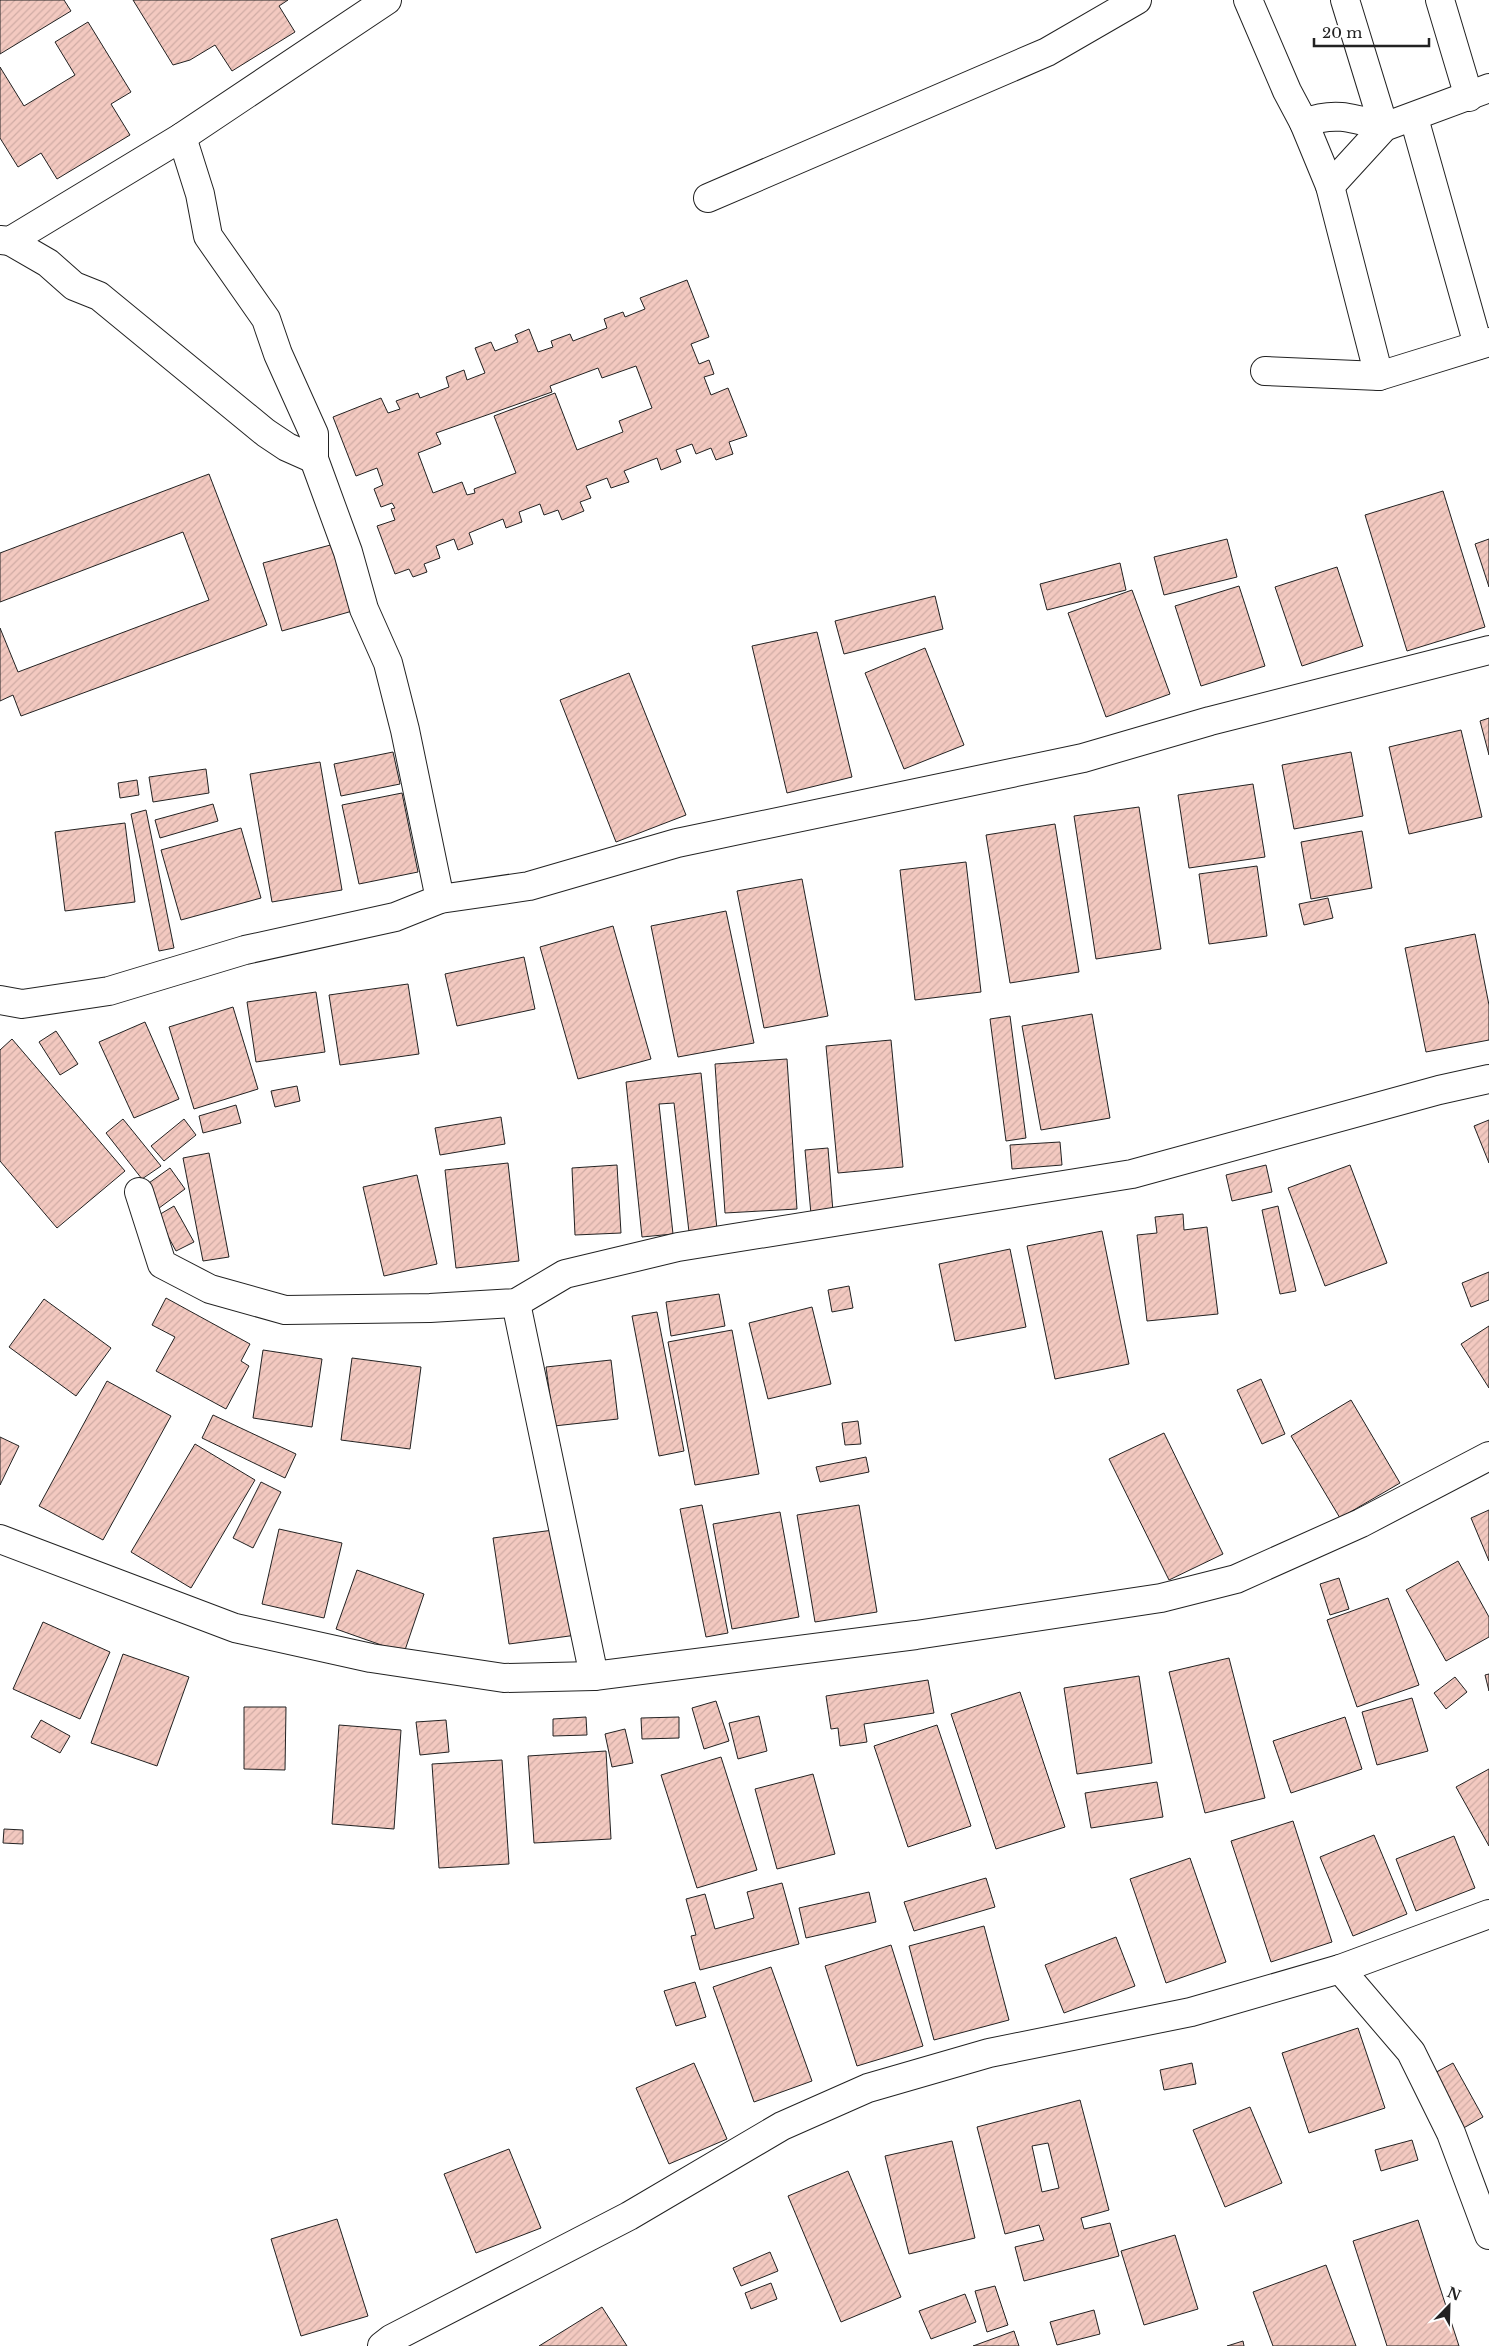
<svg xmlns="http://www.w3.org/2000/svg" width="1489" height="2346" viewBox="0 0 1489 2346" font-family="'Libre Baskerville',serif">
  <defs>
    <pattern id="building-hatch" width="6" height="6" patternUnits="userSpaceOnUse" patternTransform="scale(1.25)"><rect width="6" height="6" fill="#f3c9c0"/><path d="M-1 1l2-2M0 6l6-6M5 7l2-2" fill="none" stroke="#d0aca5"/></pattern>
  </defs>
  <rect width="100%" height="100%" fill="#fff"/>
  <g fill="url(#building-hatch)" stroke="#222" fill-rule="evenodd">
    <polygon points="0,0 64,0 71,11 0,54"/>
    <polygon points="133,0 288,0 279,6 295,32 232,71 215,45 190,60 173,65"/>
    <polygon points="88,22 131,92 111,104 130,135 57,179 41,153 18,167 0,138 0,67 24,106 75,75 55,42"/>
    <path d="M 687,280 L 709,337 L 691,344 L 699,364 L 709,360 L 714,374 L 704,377 L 711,395 L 728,388 L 747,436 L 729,442 L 733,454 L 716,460 L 711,448 L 696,454 L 692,444 L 676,450 L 681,462 L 661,470 L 657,458 L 624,471 L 629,482 L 611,488 L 607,478 L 586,486 L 591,498 L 580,502 L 584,511 L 562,520 L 558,510 L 544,515 L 540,504 L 519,512 L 522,522 L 506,528 L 503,519 L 469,533 L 473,544 L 458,550 L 454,539 L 436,546 L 440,558 L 424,564 L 427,572 L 413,577 L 409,569 L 395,574 L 377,526 L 395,520 L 391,509 L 395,508 L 392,503 L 381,507 L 374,489 L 383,485 L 377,468 L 356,476 L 333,417 L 381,398 L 388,413 L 400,409 L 396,401 L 418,393 L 420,398 L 449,387 L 446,377 L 464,370 L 467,380 L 485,373 L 475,348 L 491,342 L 495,351 L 518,342 L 515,335 L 529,329 L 538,352 L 553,347 L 551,341 L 570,334 L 573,341 L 607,328 L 604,319 L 623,312 L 625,317 L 645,309 L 640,298 ZM 636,366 L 652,408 L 619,421 L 623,432 L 577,450 L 555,393 L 494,416 L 516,473 L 474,489 L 475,493 L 467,495 L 462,482 L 433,493 L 418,453 L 441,444 L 436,433 L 552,392 L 550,386 L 598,368 L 602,378 Z"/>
    <polygon points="209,474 267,625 21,716 13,695 0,701 0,628 18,672 209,600 183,532 0,602 0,553"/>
    <polygon points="1443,491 1485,627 1407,651 1365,515"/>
    <polygon points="1227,539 1237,577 1164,595 1154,557"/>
    <polygon points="1489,539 1489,587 1475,544"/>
    <polygon points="338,543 356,610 282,631 263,563"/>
    <polygon points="1120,563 1126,590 1047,610 1040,584"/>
    <polygon points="1337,567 1363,646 1302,666 1275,587"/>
    <polygon points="1239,586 1265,666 1201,686 1175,606"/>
    <polygon points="1132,590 1170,694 1106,717 1068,613"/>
    <polygon points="935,596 943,629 844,654 835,621"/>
    <polygon points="817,632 852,777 787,793 752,646"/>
    <polygon points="925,648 964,745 904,769 865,673"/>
    <polygon points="629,673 686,815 616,842 560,700"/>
    <polygon points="1489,718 1489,755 1480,721"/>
    <polygon points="1461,730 1482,817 1409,834 1389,747"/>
    <polygon points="393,752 400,784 341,796 334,764"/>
    <polygon points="1351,752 1363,816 1294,829 1282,765"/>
    <polygon points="320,762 342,890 272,902 250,774"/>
    <polygon points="206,769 209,793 153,802 149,777"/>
    <polygon points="137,780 139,795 120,798 118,783"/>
    <polygon points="1253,784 1265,857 1189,868 1178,795"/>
    <polygon points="402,793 418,872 359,884 342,805"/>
    <polygon points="213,804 218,821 160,838 155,820"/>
    <polygon points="1139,807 1161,949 1096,959 1074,816"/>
    <polygon points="146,810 174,948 159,951 131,814"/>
    <polygon points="125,823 135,902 65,911 55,832"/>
    <polygon points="1055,824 1079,972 1010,983 986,835"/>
    <polygon points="241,828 261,898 181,920 161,850"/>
    <polygon points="1362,831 1372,888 1311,899 1301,842"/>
    <polygon points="966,862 981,992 915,1000 900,870"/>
    <polygon points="1257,866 1267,936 1209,944 1199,874"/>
    <polygon points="802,879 828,1016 764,1028 737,891"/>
    <polygon points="1328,898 1333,918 1304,925 1299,904"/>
    <polygon points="726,911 754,1043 678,1057 651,926"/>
    <polygon points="613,926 651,1059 578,1079 540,947"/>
    <polygon points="1475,934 1489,1005 1489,1040 1426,1052 1405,948"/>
    <polygon points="524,957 535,1009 457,1026 445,974"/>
    <polygon points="408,984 419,1054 340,1065 329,995"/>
    <polygon points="316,992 325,1052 256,1062 247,1002"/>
    <polygon points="233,1007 258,1089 194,1109 169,1027"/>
    <polygon points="1092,1014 1110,1118 1041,1130 1022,1026"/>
    <polygon points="1010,1016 1026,1138 1006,1141 990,1019"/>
    <polygon points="145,1022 179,1099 134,1118 99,1042"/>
    <polygon points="56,1031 78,1064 60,1075 39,1042"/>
    <polygon points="12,1039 125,1171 57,1228 0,1161 0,1050"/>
    <polygon points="891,1040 903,1167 838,1173 826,1046"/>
    <polygon points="787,1059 797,1209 725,1213 715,1064"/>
    <polygon points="701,1073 717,1229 689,1232 674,1103 659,1104 673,1234 642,1237 626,1082"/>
    <polygon points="297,1086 300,1101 275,1107 271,1091"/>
    <polygon points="236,1105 241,1123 203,1133 199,1116"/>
    <polygon points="501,1117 505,1144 440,1155 435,1128"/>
    <polygon points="123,1119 161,1166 142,1179 106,1133"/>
    <polygon points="184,1119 196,1135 164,1161 151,1146"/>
    <polygon points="1489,1120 1489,1163 1474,1126"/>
    <polygon points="1060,1142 1062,1165 1012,1169 1010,1145"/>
    <polygon points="828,1148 833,1212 811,1214 805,1150"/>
    <polygon points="209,1153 229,1257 203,1261 183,1158"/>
    <polygon points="508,1163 519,1261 456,1268 445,1170"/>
    <polygon points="617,1165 621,1233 575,1235 572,1168"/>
    <polygon points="1266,1165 1272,1192 1232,1201 1226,1175"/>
    <polygon points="1350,1165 1387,1263 1325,1286 1288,1188"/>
    <polygon points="170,1168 185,1189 155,1211 139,1190"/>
    <polygon points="417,1175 437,1264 384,1276 363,1187"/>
    <polygon points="174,1206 194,1242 176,1251 157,1216"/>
    <polygon points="1278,1206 1296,1291 1280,1294 1262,1210"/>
    <polygon points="1183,1214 1184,1230 1207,1227 1218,1314 1147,1321 1137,1235 1157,1233 1155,1217"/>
    <polygon points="1102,1231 1129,1364 1055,1379 1027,1246"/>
    <polygon points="1010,1249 1026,1327 955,1341 939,1264"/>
    <polygon points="1489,1272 1489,1300 1471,1307 1462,1283"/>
    <polygon points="849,1286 853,1308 832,1312 828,1290"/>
    <polygon points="719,1294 725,1326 671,1336 666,1302"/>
    <polygon points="166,1298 250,1344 241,1361 249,1366 226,1409 156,1371 175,1337 152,1325"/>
    <polygon points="44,1299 111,1348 76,1396 9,1347"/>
    <polygon points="812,1307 831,1384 768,1399 749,1323"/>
    <polygon points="657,1312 684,1451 659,1456 632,1316"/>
    <polygon points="1489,1326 1489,1388 1461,1344"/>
    <polygon points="732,1330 759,1474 695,1485 668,1342"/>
    <polygon points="263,1350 322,1359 312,1427 253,1418"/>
    <polygon points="352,1358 421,1367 410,1449 341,1440"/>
    <polygon points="611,1360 618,1419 554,1426 546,1367"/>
    <polygon points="1261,1379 1285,1434 1262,1444 1237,1390"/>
    <polygon points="107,1381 171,1416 103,1540 39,1506"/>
    <polygon points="1351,1400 1400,1483 1340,1518 1291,1436"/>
    <polygon points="213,1415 296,1454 285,1478 202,1438"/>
    <polygon points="858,1421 861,1444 845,1445 842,1423"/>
    <polygon points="1164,1433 1223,1554 1169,1580 1109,1459"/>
    <polygon points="0,1437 19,1446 0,1485"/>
    <polygon points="195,1444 255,1480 191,1588 131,1552"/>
    <polygon points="866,1457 869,1472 820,1482 816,1467"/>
    <polygon points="261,1482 281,1492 253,1548 233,1538"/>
    <polygon points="702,1505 728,1633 706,1637 680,1509"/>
    <polygon points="859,1505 877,1612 815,1622 797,1515"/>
    <polygon points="1489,1510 1489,1561 1471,1518"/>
    <polygon points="780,1512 799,1617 732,1629 713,1524"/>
    <polygon points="279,1529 342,1543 324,1618 262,1604"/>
    <polygon points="561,1529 577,1635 509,1644 493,1538"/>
    <polygon points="1458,1561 1489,1617 1489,1637 1446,1661 1406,1590"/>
    <polygon points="357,1570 424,1594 404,1653 336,1629"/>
    <polygon points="1339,1578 1349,1609 1330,1615 1320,1584"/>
    <polygon points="1388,1598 1419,1685 1357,1707 1327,1620"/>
    <polygon points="43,1622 110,1652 80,1719 13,1689"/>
    <polygon points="123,1654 189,1677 157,1766 91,1743"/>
    <polygon points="1229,1658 1265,1798 1205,1813 1169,1672"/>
    <polygon points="1489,1674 1489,1691 1485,1675"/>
    <polygon points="1139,1676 1152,1763 1077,1774 1064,1688"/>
    <polygon points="1455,1677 1467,1692 1446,1709 1434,1693"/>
    <polygon points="928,1680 934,1713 864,1724 867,1742 840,1746 838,1728 831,1729 826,1696"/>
    <polygon points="1020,1692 1065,1827 996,1849 951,1714"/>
    <polygon points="1412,1698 1428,1751 1377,1765 1362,1712"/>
    <polygon points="716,1701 729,1741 704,1749 692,1708"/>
    <polygon points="244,1707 286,1707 285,1770 244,1769"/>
    <polygon points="759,1716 767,1751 738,1759 729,1723"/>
    <polygon points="586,1717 587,1735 553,1736 553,1719"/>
    <polygon points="679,1717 679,1738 642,1739 641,1718"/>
    <polygon points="1345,1717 1362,1769 1291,1793 1273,1741"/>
    <polygon points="41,1720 70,1736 60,1753 31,1737"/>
    <polygon points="446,1720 449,1752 420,1755 416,1722"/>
    <polygon points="339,1725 401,1730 394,1829 332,1824"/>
    <polygon points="937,1725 971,1826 908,1847 874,1746"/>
    <polygon points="625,1729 633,1763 612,1767 605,1734"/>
    <polygon points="606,1751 611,1839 534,1843 528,1756"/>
    <polygon points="721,1757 757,1870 697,1888 661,1775"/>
    <polygon points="502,1760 509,1864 439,1868 432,1764"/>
    <polygon points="1489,1769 1489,1846 1456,1787"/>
    <polygon points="813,1774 835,1854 777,1869 755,1789"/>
    <polygon points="1157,1782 1163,1817 1091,1828 1085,1793"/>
    <polygon points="1293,1821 1332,1942 1271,1962 1231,1841"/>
    <polygon points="4,1829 23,1830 23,1844 3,1843"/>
    <polygon points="1374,1835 1407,1914 1353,1936 1320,1857"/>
    <polygon points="1454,1836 1475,1888 1416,1911 1396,1859"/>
    <polygon points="1190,1858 1226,1962 1166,1983 1130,1879"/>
    <polygon points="986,1878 995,1907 914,1931 904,1902"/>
    <polygon points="782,1883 799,1944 700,1970 691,1936 696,1935 686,1899 705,1894 715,1929 754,1918 747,1892"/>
    <polygon points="869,1892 876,1922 806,1938 799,1908"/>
    <polygon points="984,1926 1009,2020 934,2040 909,1946"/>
    <polygon points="1116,1937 1135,1986 1064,2013 1045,1965"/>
    <polygon points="891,1945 923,2046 857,2066 825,1966"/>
    <polygon points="771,1967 812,2081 754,2102 713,1987"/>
    <polygon points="695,1982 706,2017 676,2026 664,1991"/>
    <polygon points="1358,2028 1385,2108 1309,2133 1282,2053"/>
    <polygon points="694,2063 727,2139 669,2164 636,2088"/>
    <polygon points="1192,2063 1196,2084 1164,2090 1160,2070"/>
    <polygon points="1453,2063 1483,2117 1460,2130 1429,2076"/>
    <path d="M 1080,2100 L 1109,2210 L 1081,2218 L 1084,2229 L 1110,2223 L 1119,2256 L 1024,2281 L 1015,2247 L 1044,2240 L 1039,2225 L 1005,2234 L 977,2127 ZM 1048,2143 L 1059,2188 L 1042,2192 L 1032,2146 Z"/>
    <polygon points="1250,2107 1282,2183 1225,2207 1193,2130"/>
    <polygon points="1412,2140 1418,2160 1381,2171 1375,2150"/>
    <polygon points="952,2141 975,2238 909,2254 885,2156"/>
    <polygon points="509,2149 541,2228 476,2253 444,2174"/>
    <polygon points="848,2171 901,2297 841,2322 788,2196"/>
    <polygon points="337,2219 368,2316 301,2336 271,2239"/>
    <polygon points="1418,2220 1459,2346 1387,2346 1353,2241"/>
    <polygon points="1175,2235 1198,2309 1144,2325 1121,2251"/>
    <polygon points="770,2252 778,2271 741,2286 733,2268"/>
    <polygon points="1326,2265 1356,2346 1273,2346 1253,2292"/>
    <polygon points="771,2283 777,2299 751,2309 745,2293"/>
    <polygon points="995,2286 1008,2325 987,2332 975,2291"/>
    <polygon points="965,2294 976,2322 931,2339 919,2311"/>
    <polygon points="602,2307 627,2346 539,2346"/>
    <polygon points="1094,2310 1100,2334 1057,2345 1050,2322"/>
    <polygon points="1014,2331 1019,2346 973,2346"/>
    <polygon points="1243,2341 1244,2346 1227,2346"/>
  </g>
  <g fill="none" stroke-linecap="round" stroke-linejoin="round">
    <defs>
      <g id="minor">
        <polyline points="1248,0 1287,91 1304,123 1330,186 1379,376"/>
        <polyline points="1345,0 1384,127"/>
        <polyline points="1440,0 1469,97"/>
        <polyline points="1414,118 1478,345"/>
        <path d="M 1304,123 C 1335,111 1353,118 1384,127"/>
        <polyline points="182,137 200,194 208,236 266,319 278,354 314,434 314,459 348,552 364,609 388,663 405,730 440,899"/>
        <polyline points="1330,186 1384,127 1489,88"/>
        <polyline points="708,198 1047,52 1137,0"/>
        <polyline points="0,240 10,241 182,137 387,0"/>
        <polyline points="10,241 48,263 74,286 99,296 266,433 287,447 314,459"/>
        <polyline points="1265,371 1379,376 1489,342"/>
        <polyline points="0,1000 22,1004 109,991 245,950 395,917 440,899 529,886 677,843 1083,758 1210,721 1489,650"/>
        <polyline points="139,1192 162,1264 210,1289 285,1310 430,1308 516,1303 565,1274 678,1247 1132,1174 1439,1090 1489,1079"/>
        <polyline points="516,1303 594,1676"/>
        <polyline points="0,1539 235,1628 371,1658 504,1678 594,1676 916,1635 1161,1598 1236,1579 1361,1523 1489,1456"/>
        <polyline points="1340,1969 1411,2052 1451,2133 1489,2235"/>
        <polyline points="382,2346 391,2339 629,2216 782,2126 868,2088 989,2053 1191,2012 1340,1969 1489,1914"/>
      </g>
    </defs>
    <use href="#minor" stroke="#222" stroke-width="30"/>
    <use href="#minor" stroke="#fff" stroke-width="28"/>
  </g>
  <g transform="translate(1449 2306) rotate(23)" stroke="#ffffff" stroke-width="4" paint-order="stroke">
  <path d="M0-4L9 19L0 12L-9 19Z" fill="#222222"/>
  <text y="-8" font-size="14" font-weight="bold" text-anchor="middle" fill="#222222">N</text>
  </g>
  <path d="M1314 38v8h115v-8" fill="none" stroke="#222222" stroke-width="2.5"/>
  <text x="1322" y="38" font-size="15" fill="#222222" stroke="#ffffff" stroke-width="4" paint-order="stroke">20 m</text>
</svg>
